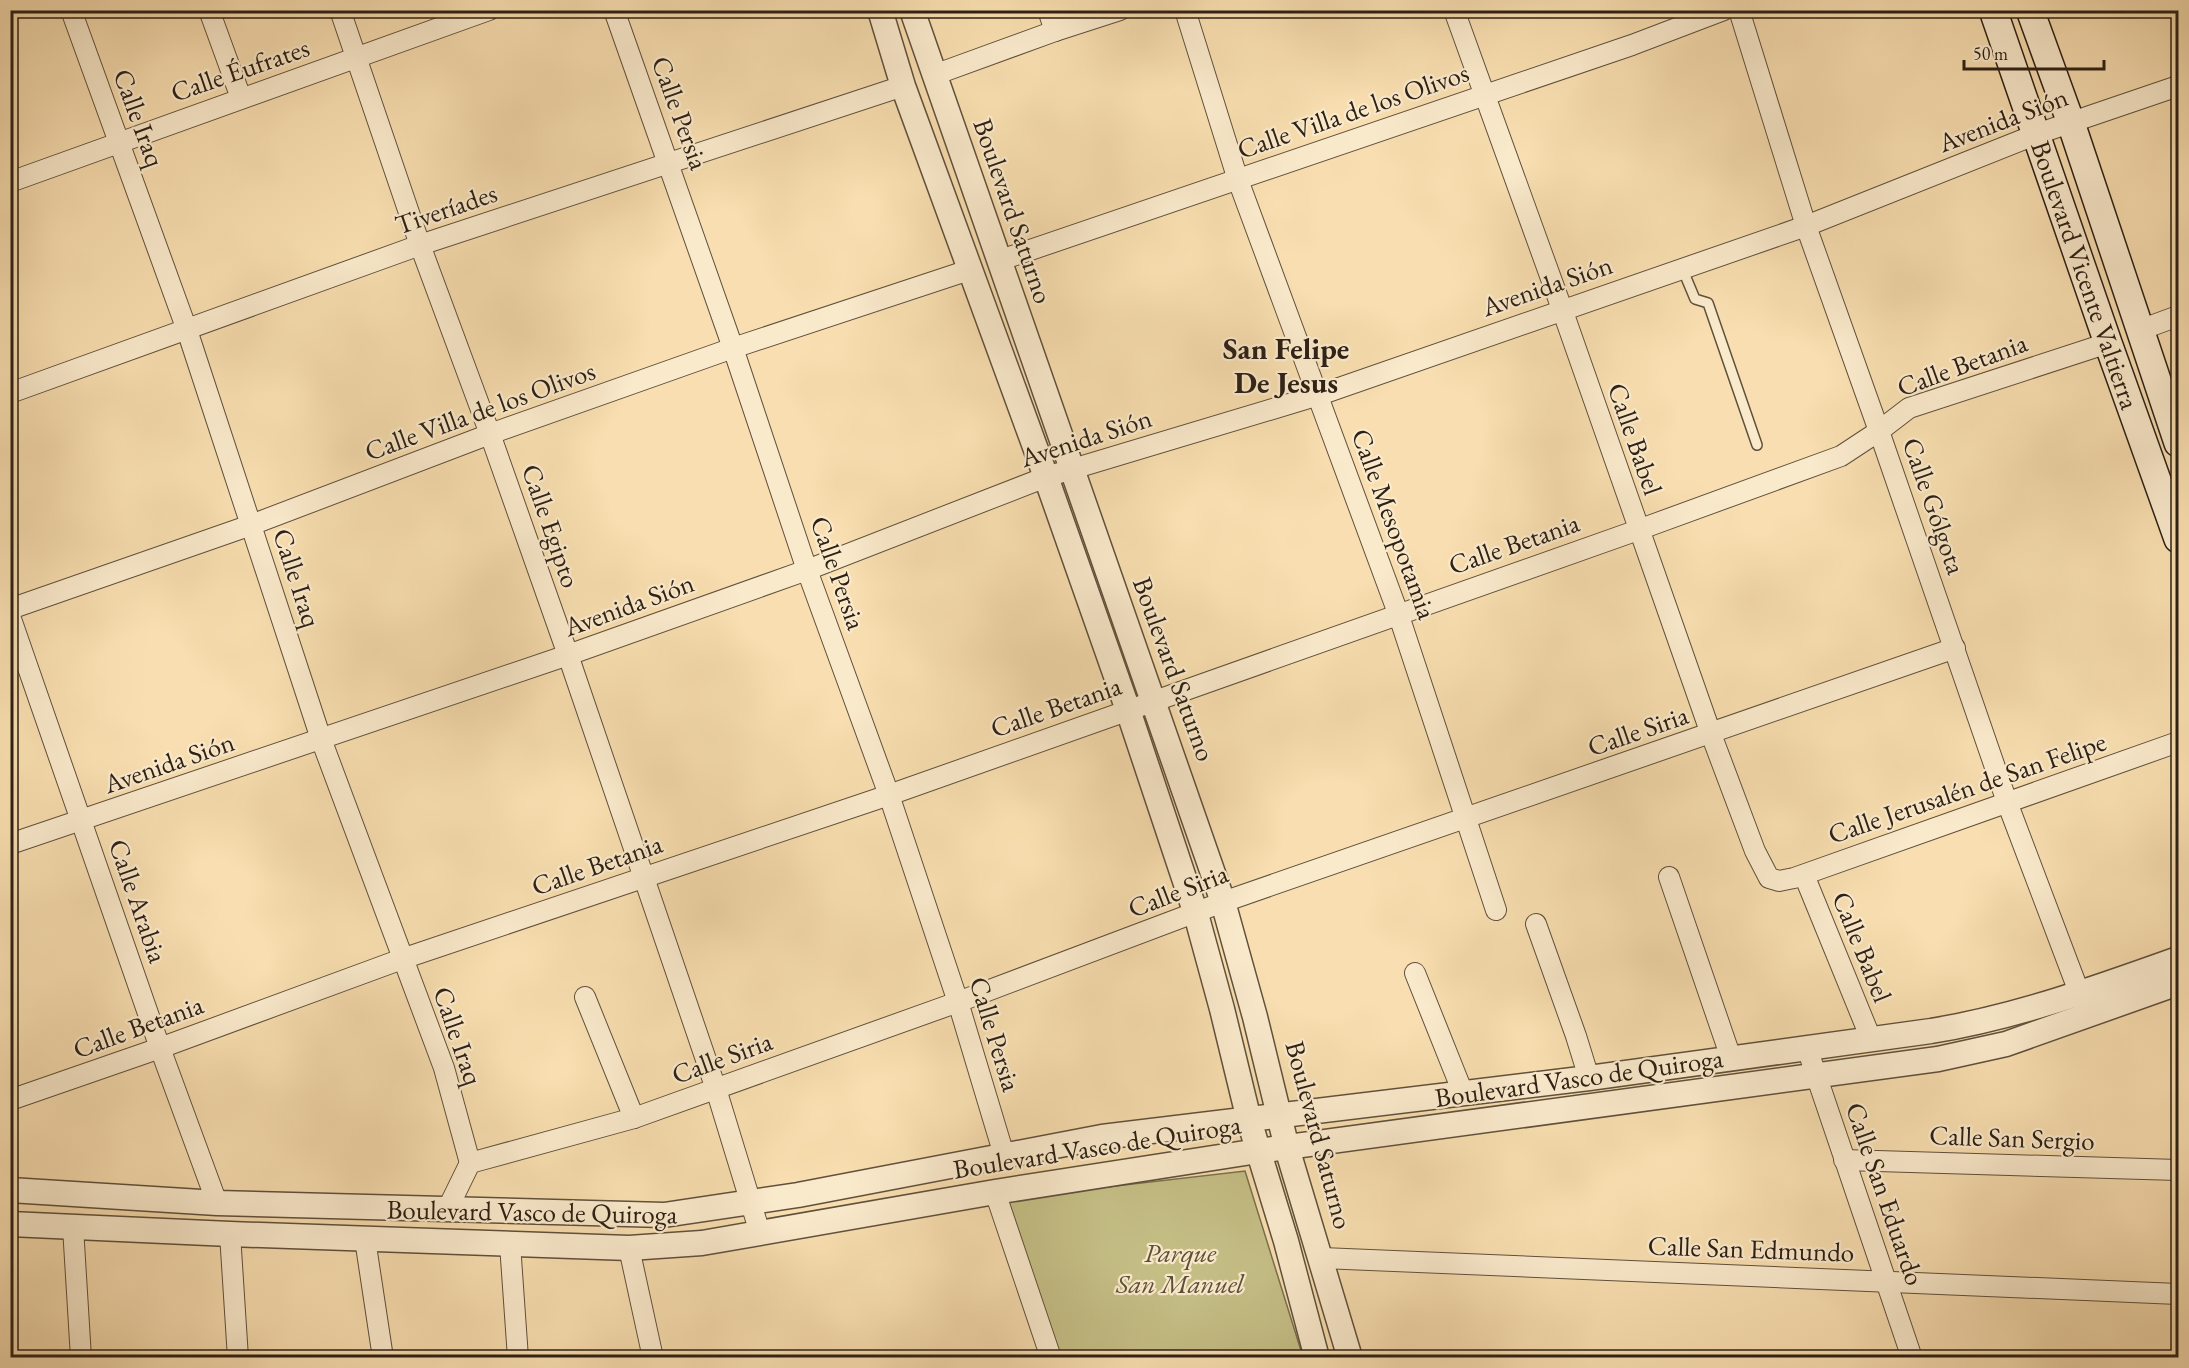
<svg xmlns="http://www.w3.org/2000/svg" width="2189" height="1368" viewBox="0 0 2189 1368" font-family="'EB Garamond',serif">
  <rect width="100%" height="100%" fill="#f8deb0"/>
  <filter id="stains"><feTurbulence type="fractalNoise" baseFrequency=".00333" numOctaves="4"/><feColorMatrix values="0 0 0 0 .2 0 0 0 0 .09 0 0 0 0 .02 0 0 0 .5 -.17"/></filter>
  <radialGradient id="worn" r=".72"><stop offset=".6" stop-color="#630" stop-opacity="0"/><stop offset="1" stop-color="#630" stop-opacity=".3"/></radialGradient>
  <polygon fill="#c5bf86" stroke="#79704e" stroke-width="1.5" points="1245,1171 1303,1357 1055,1357 1004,1199"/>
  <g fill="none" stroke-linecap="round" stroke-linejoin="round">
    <defs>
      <polyline id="service" points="1682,268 1695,299 1708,303 1757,445"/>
      <g id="minor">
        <polyline points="71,10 187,330 321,739 444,1068 470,1163"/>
        <polyline points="209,10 241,98"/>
        <polyline points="340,10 420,245 490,434 568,655 716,1089 760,1233"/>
        <polyline points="614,10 733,348 807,570 889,795 958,1002 1004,1155"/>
        <polyline points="1048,10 1055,31"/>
        <polyline points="1185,10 1238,180 1398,613 1496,910"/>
        <polyline points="1454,10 1562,309 1711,734 1755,851 1769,878 1779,881 1794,878 2178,742"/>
        <polyline points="1739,10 1806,226 1879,431 2007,802 2085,1008"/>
        <polyline points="934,75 1055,31 1120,10"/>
        <polyline points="10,182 489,10"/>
        <polyline points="998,261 1632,45 1724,10"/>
        <polyline points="2140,330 2178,316"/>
        <polyline points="10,393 420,245 903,86"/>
        <polyline points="10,609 251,525 490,434 733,348 969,270"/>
        <polyline points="10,616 160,1048 217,1203"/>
        <polyline points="10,844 568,655 807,570 1046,477 1319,395 1806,226 2037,134 2178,86"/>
        <polyline points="1804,875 1871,1039"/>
        <polyline points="1669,877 1731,1058"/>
        <polyline points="1536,924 1576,1036 1589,1078"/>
        <polyline points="1415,973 1463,1093"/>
        <polyline points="585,997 634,1118"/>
        <polyline points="1807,1048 1912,1358"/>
        <polyline points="10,1100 160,1048 402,959 889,795 1638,530 1841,456 1879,431 1909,408 2108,343"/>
        <polyline points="1844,1160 2178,1170"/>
        <polyline points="995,1192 1051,1358"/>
        <polyline points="447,1210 470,1163 634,1118 958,1002 1223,902 1955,648"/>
        <polyline points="73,1227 81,1358"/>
        <polyline points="230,1234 238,1358"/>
        <polyline points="365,1239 383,1358"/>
        <polyline points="510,1244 518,1358"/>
        <polyline points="629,1248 653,1358"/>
        <polyline points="1322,1258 2178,1294"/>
      </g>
      <g id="tertiary">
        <polyline points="880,10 903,86 1046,477 1128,710 1196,914 1222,1009 1249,1120 1286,1241 1317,1358"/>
        <polyline points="912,10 1223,902 1255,1017 1287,1148 1350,1358"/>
        <path d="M 10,1190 L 217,1203 L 664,1215 L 798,1195 L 1102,1137 L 1589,1078 L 1931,1031 C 2016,1017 2097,988 2178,959"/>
        <polyline points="10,1224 230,1234 629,1248 702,1243 995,1192 1258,1151 1938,1059 2006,1044 2178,983"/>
      </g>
      <g id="secondary">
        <polyline points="1993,10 2108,343 2178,539"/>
        <polyline points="2030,10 2071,123 2178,443"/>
      </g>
    </defs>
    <use href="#service" stroke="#60503c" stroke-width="12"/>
    <use href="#minor" stroke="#60503c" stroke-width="22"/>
    <use href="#tertiary" stroke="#60503c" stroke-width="27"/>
    <use href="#secondary" stroke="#2d2015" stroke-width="30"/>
    <use href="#service" stroke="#faeacc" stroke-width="9"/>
    <use href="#minor" stroke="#faeacc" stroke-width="20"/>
    <use href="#tertiary" stroke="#faeacc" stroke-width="24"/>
    <use href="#secondary" stroke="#faeacc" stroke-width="27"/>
  </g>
  <g text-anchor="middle" stroke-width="4.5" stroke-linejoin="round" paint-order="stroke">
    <g font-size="27" fill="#2d2015" stroke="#faeacc">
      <text transform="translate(240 70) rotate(-19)" y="9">Calle Éufrates</text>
      <text transform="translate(1353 111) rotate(-19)" y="9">Calle Villa de los Olivos</text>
      <text transform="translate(680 113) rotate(70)" y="9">Calle Persia</text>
      <text transform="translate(139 118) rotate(70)" y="9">Calle Iraq</text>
      <text transform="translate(2003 120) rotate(-21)" y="9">Avenida Sión</text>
      <text transform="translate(446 209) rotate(-19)" y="9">Tiveríades</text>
      <text transform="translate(1013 211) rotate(71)" y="9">Boulevard Saturno</text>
      <text transform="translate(2085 275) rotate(71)" y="9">Boulevard Vicente Valtierra</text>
      <text transform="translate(1547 286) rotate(-19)" y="9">Avenida Sión</text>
      <text transform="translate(1962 365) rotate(-20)" y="9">Calle Betania</text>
      <text transform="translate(480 411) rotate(-20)" y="9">Calle Villa de los Olivos</text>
      <text transform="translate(1086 438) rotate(-18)" y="9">Avenida Sión</text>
      <text transform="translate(1635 439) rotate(71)" y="9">Calle Babel</text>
      <text transform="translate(1934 506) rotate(71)" y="9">Calle Gólgota</text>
      <text transform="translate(1394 524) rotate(70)" y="9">Calle Mesopotamia</text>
      <text transform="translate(551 526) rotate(71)" y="9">Calle Egipto</text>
      <text transform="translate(1514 544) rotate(-19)" y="9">Calle Betania</text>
      <text transform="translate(838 573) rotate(71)" y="9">Calle Persia</text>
      <text transform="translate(297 578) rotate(72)" y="9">Calle Iraq</text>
      <text transform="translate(629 605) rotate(-20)" y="9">Avenida Sión</text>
      <text transform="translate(1174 669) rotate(70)" y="9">Boulevard Saturno</text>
      <text transform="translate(1056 707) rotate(-19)" y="9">Calle Betania</text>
      <text transform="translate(1638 731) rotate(-19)" y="9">Calle Siria</text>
      <text transform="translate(169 763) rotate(-19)" y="9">Avenida Sión</text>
      <text transform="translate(1967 788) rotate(-19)" y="9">Calle Jerusalén de San Felipe</text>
      <text transform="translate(597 865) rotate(-19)" y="9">Calle Betania</text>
      <text transform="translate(1178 891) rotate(-21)" y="9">Calle Siria</text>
      <text transform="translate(138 901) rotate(71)" y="9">Calle Arabia</text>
      <text transform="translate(1862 947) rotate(68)" y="9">Calle Babel</text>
      <text transform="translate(138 1027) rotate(-20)" y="9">Calle Betania</text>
      <text transform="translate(995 1034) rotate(73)" y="9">Calle Persia</text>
      <text transform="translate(458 1036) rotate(71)" y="9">Calle Iraq</text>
      <text transform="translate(722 1058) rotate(-20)" y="9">Calle Siria</text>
      <text transform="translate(1579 1078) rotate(-8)" y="9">Boulevard Vasco de Quiroga</text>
      <text transform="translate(1319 1135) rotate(75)" y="9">Boulevard Saturno</text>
      <text transform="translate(2012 1138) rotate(2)" y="9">Calle San Sergio</text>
      <text transform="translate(1097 1147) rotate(-9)" y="9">Boulevard Vasco de Quiroga</text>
      <text transform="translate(1885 1194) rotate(71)" y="9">Calle San Eduardo</text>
      <text transform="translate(532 1212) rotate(1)" y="9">Boulevard Vasco de Quiroga</text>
      <text transform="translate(1751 1249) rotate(2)" y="9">Calle San Edmundo</text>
    </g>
    <g font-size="27" font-style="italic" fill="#5b5037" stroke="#faeacc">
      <text x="1180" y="1262">Parque<tspan x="1180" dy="31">San Manuel</tspan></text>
    </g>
    <g font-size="30" font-weight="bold" fill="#2d2015" stroke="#faeacc">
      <text x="1286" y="359">San Felipe<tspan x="1286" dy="34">De Jesus</tspan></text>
    </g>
  </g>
  <rect width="2189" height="1368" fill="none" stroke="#f8deb0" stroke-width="36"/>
  <rect x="12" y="12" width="2165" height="1344" fill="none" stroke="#2d2015" stroke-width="3"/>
  <rect x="18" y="18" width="2153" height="1332" fill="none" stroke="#2d2015" stroke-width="1.5"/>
  <path d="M1964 60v9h140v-9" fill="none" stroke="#2d2015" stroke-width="3"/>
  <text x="1973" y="60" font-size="18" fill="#2d2015" stroke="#faeacc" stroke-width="4.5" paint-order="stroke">50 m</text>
  <rect width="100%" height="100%" filter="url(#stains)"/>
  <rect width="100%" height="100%" fill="url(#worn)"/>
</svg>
